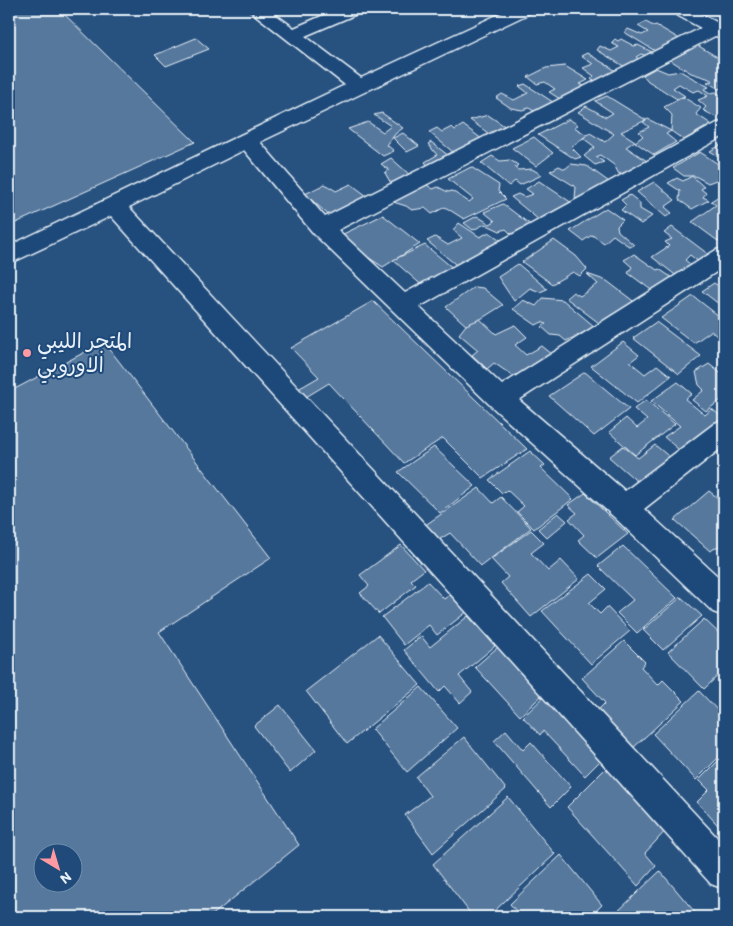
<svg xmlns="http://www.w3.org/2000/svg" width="733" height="926" viewBox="0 0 733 926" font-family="Itim,'Playpen Sans Arabic',sans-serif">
  <rect width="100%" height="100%" fill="#27517f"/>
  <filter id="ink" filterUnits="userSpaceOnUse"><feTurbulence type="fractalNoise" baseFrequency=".02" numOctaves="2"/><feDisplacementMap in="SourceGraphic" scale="10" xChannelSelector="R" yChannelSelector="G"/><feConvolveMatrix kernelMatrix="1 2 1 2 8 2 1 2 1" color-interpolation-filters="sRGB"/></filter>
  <g filter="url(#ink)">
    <g fill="#57789d" stroke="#e8f1f8" fill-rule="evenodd">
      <polygon points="9,9 59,9 195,142 9,226"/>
      <polygon points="646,22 653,26 656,25 683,41 655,51 624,32 628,29 642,35 648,32 638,26"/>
      <polygon points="196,38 209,49 166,66 155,55"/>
      <polygon points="615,39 618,41 621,39 634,46 638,45 652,52 647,56 641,54 636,57 645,64 625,67 597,50 600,46 611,51 619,47 611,43"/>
      <polygon points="697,45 724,61 724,87 719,89 707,82 713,81 707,78 691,73 670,60"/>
      <polygon points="587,53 623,75 599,84 591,79 594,76 583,68 593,64 581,56"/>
      <polygon points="565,66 588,80 580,84 593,90 560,99 549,92 555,89 545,82 537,84 528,77 546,68"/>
      <polygon points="656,68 668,73 680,71 709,87 704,89 710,93 716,92 724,97 724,113 715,117 703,110 706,107 698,100 708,96 699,90 693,92 679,84 673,88 685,96 677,99 648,81 643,75"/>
      <polygon points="525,84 556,104 537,113 529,108 522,110 511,108 496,98 502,94 514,100 528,93 519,86"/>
      <polygon points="607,96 646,120 621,132 635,141 626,147 647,161 628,172 619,174 614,165 600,155 596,157 604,162 595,165 584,156 595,147 583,138 587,135 590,133 605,142 614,134 578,112 586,106 606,117 613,113 595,101"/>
      <polygon points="683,97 701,108 696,114 711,124 684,140 671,131 672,115 664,107"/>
      <polygon points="382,113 403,128 395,134 387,145 394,151 383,156 348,129 368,122 383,132 391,126 374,115"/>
      <polygon points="488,115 512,131 492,136 470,120"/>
      <polygon points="569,119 578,125 574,127 587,135 571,147 581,157 575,159 538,135"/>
      <polygon points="648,119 671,131 666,134 676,142 654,155 635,142 643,136 639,132 649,127 643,122"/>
      <polygon points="463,125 486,142 460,158 429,132 437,128 442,132 452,127 455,130"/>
      <polygon points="403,133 419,146 407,152 393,138"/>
      <polygon points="534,137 553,153 536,166 512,148"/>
      <polygon points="431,142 449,156 428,166 425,162 437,155 428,144"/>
      <polygon points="724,143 724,160 710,151"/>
      <polygon points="700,152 724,168 724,182 719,179 708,183 695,176 684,176 673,168"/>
      <polygon points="492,156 500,161 510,160 518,165 515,168 518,170 532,169 542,175 520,185 515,181 509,186 481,163"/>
      <polygon points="391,158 410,175 392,185 385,173 389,170 381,164"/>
      <polygon points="571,164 587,166 612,184 584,203 575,198 576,187 550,171 559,166 565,169"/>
      <polygon points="471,167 499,185 498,191 506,199 464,219 445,207 432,214 425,208 412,210 406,206 393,202 427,185 433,189 438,187 448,192 452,191 469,202 473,199 448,179"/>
      <polygon points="692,176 704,187 701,189 706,193 703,197 709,200 692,209 679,200 680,191 668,183 677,178 683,181"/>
      <polygon points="539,181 578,207 545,225 511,197 518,194 524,197 533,194 526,189"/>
      <polygon points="654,182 675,200 665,207 672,213 666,217 637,192"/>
      <polygon points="325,184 336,191 351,184 371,199 333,219 305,194"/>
      <polygon points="724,193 724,242 722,244 692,222 716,205 711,201"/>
      <polygon points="630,195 640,203 640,209 652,216 641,224 621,210 626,205 621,200"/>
      <polygon points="503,204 540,232 507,240 511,234 506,229 500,231 485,224 473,230 464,223 477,216 490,224 495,221 484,212"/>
      <polygon points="606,208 623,220 617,226 618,231 634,245 630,247 613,235 604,243 592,235 583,241 570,231"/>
      <polygon points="383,215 420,244 383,267 337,237"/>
      <polygon points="459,223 480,237 489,232 512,248 466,273 427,241 435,237 448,245 462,238 453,230"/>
      <polygon points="672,227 716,260 705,267 690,255 685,260 700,272 683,281 652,257 669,246 665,242 672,239 664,233"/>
      <polygon points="554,240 576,256 587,269 580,276 573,272 552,284 522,262"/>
      <polygon points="425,245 454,269 426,289 393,260"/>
      <polygon points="634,254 657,270 659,269 677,281 654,292 628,273 632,267 624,260"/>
      <polygon points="518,264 547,289 540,292 530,288 514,301 498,277"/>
      <polygon points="587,274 607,281 641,307 607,329 566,298 573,292 580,296 598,284"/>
      <polygon points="714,283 724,290 724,308 702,291"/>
      <polygon points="474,287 483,288 503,305 468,327 446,307"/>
      <polygon points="693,296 724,320 724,342 711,331 694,343 661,318"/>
      <polygon points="543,298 563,300 595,327 566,341 560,336 551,335 542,327 546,324 542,322 536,325 513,309 523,300 536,306"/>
      <polygon points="373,301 527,449 483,478 443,438 404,463 329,383 301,400 293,392 319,377 291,348"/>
      <polygon points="480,319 496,334 515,325 527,337 515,345 526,355 542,346 558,359 523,383 494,363 487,369 472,355 478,350 459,334 466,325"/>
      <polygon points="656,322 701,356 679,374 633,338"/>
      <path d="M 104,342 L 271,558 L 159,632 L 299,845 L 210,917 L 9,917 L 9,392 ZM 42,854 L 72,854 L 72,884 L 42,884 Z"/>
      <polygon points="623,342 639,355 630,362 645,374 657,365 671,376 637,403 591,366"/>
      <polygon points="709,364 724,376 724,403 721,400 706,411 692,400 704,390 699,385 696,372"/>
      <polygon points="585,372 629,409 594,436 549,396"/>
      <polygon points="678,382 692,394 685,399 705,415 712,409 724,419 724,424 685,455 664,437 680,426 651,401"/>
      <polygon points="646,400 675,424 635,455 609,432 626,418 637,428 647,420 634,409"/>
      <polygon points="655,445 672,459 640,484 609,457 623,446 638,458"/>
      <polygon points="434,447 475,486 440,513 398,472"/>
      <polygon points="530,451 545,465 541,468 573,499 534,529 517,512 524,506 507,490 502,493 489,480"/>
      <polygon points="479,488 493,503 501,497 531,528 481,566 450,533 437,541 424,526"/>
      <polygon points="709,491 724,503 724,551 719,546 710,551 675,520"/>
      <polygon points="585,493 628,534 597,558 578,540 584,535 569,519 577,513 568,505"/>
      <polygon points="558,513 567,521 547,538 538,529"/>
      <polygon points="531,530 544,543 531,553 548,571 561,560 579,579 531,617 501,583 508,577 491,559"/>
      <polygon points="401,545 424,570 411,580 416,585 379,614 360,593 369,586 360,575"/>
      <polygon points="623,546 677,598 637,633 617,613 633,600 598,566"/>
      <polygon points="591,574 606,589 589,603 600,614 607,607 630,631 591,664 542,611"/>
      <polygon points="428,582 444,599 452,593 468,611 437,635 429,625 404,645 382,617"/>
      <polygon points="681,597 702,616 663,650 643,630"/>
      <polygon points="468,616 495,646 459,676 472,692 460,703 445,686 439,692 404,650 421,636 430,647"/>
      <polygon points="704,619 724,638 724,670 704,689 668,652"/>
      <polygon points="378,635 420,685 347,744 306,691"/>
      <polygon points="507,639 552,686 520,716 475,667"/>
      <polygon points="624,641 645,662 641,667 658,685 663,680 684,701 632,749 597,711 605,703 582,678"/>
      <polygon points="421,687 457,728 407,772 372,729"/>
      <polygon points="551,690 610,751 585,776 543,731 540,735 523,717"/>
      <polygon points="699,691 724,717 724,752 696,780 653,734"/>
      <polygon points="280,705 316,750 290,773 254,726"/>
      <polygon points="506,730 523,750 531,742 571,787 551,807 494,741"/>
      <polygon points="464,737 506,789 433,853 405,815 430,796 416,777"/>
      <polygon points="724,755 724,832 697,802 709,790 699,780"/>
      <polygon points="608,766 667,829 645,853 656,866 638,886 567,807"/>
      <polygon points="508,797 555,854 488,917 473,917 433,864"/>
      <polygon points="561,855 602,905 590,917 521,917 510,904"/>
      <polygon points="660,871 699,917 612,917"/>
    </g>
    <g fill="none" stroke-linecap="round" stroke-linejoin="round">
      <defs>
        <polygon id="minor" points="248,9 268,9 294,28 338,9 362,9 359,13 305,36 361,78 510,9 533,9 530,13 260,142 325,217 701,28 673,13 670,9 692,9 724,26 724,38 715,36 338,230 405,293 717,123 724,122 724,136 419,307 502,385 716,250 724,248 724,267 519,400 625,491 715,423 724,420 724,446 644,509 724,582 724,616 713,612 614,517 491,406 314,234 244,150 129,207 724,845 724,889 711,884 111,216 9,264 9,246 345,85"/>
      </defs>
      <use href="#minor" stroke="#e8f1f8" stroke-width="3"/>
      <use href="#minor" fill="#1f4a7a" fill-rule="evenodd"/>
    </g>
  </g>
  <circle fill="#ff9aa2" stroke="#1f4a7a" stroke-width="2" cx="27" cy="353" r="5"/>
  <g text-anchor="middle" stroke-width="4" stroke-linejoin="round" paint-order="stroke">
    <g font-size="21" fill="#e8f1f8" stroke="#1f4a7a" text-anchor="start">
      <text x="37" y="348">المتجر الليبي<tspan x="37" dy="24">الاوروبي</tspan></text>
    </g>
  </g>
  <rect width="733" height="926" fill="none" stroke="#1f4a7a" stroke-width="30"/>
  <rect x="15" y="15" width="703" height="896" fill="none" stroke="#e8f1f8" stroke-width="2" filter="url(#ink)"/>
  <g transform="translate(58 868) rotate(142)"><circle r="24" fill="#1f4a7a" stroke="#6f8dac"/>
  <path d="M0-4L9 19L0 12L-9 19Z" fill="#ff9aa2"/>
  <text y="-8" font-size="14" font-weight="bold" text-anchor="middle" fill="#e8f1f8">N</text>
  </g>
</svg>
